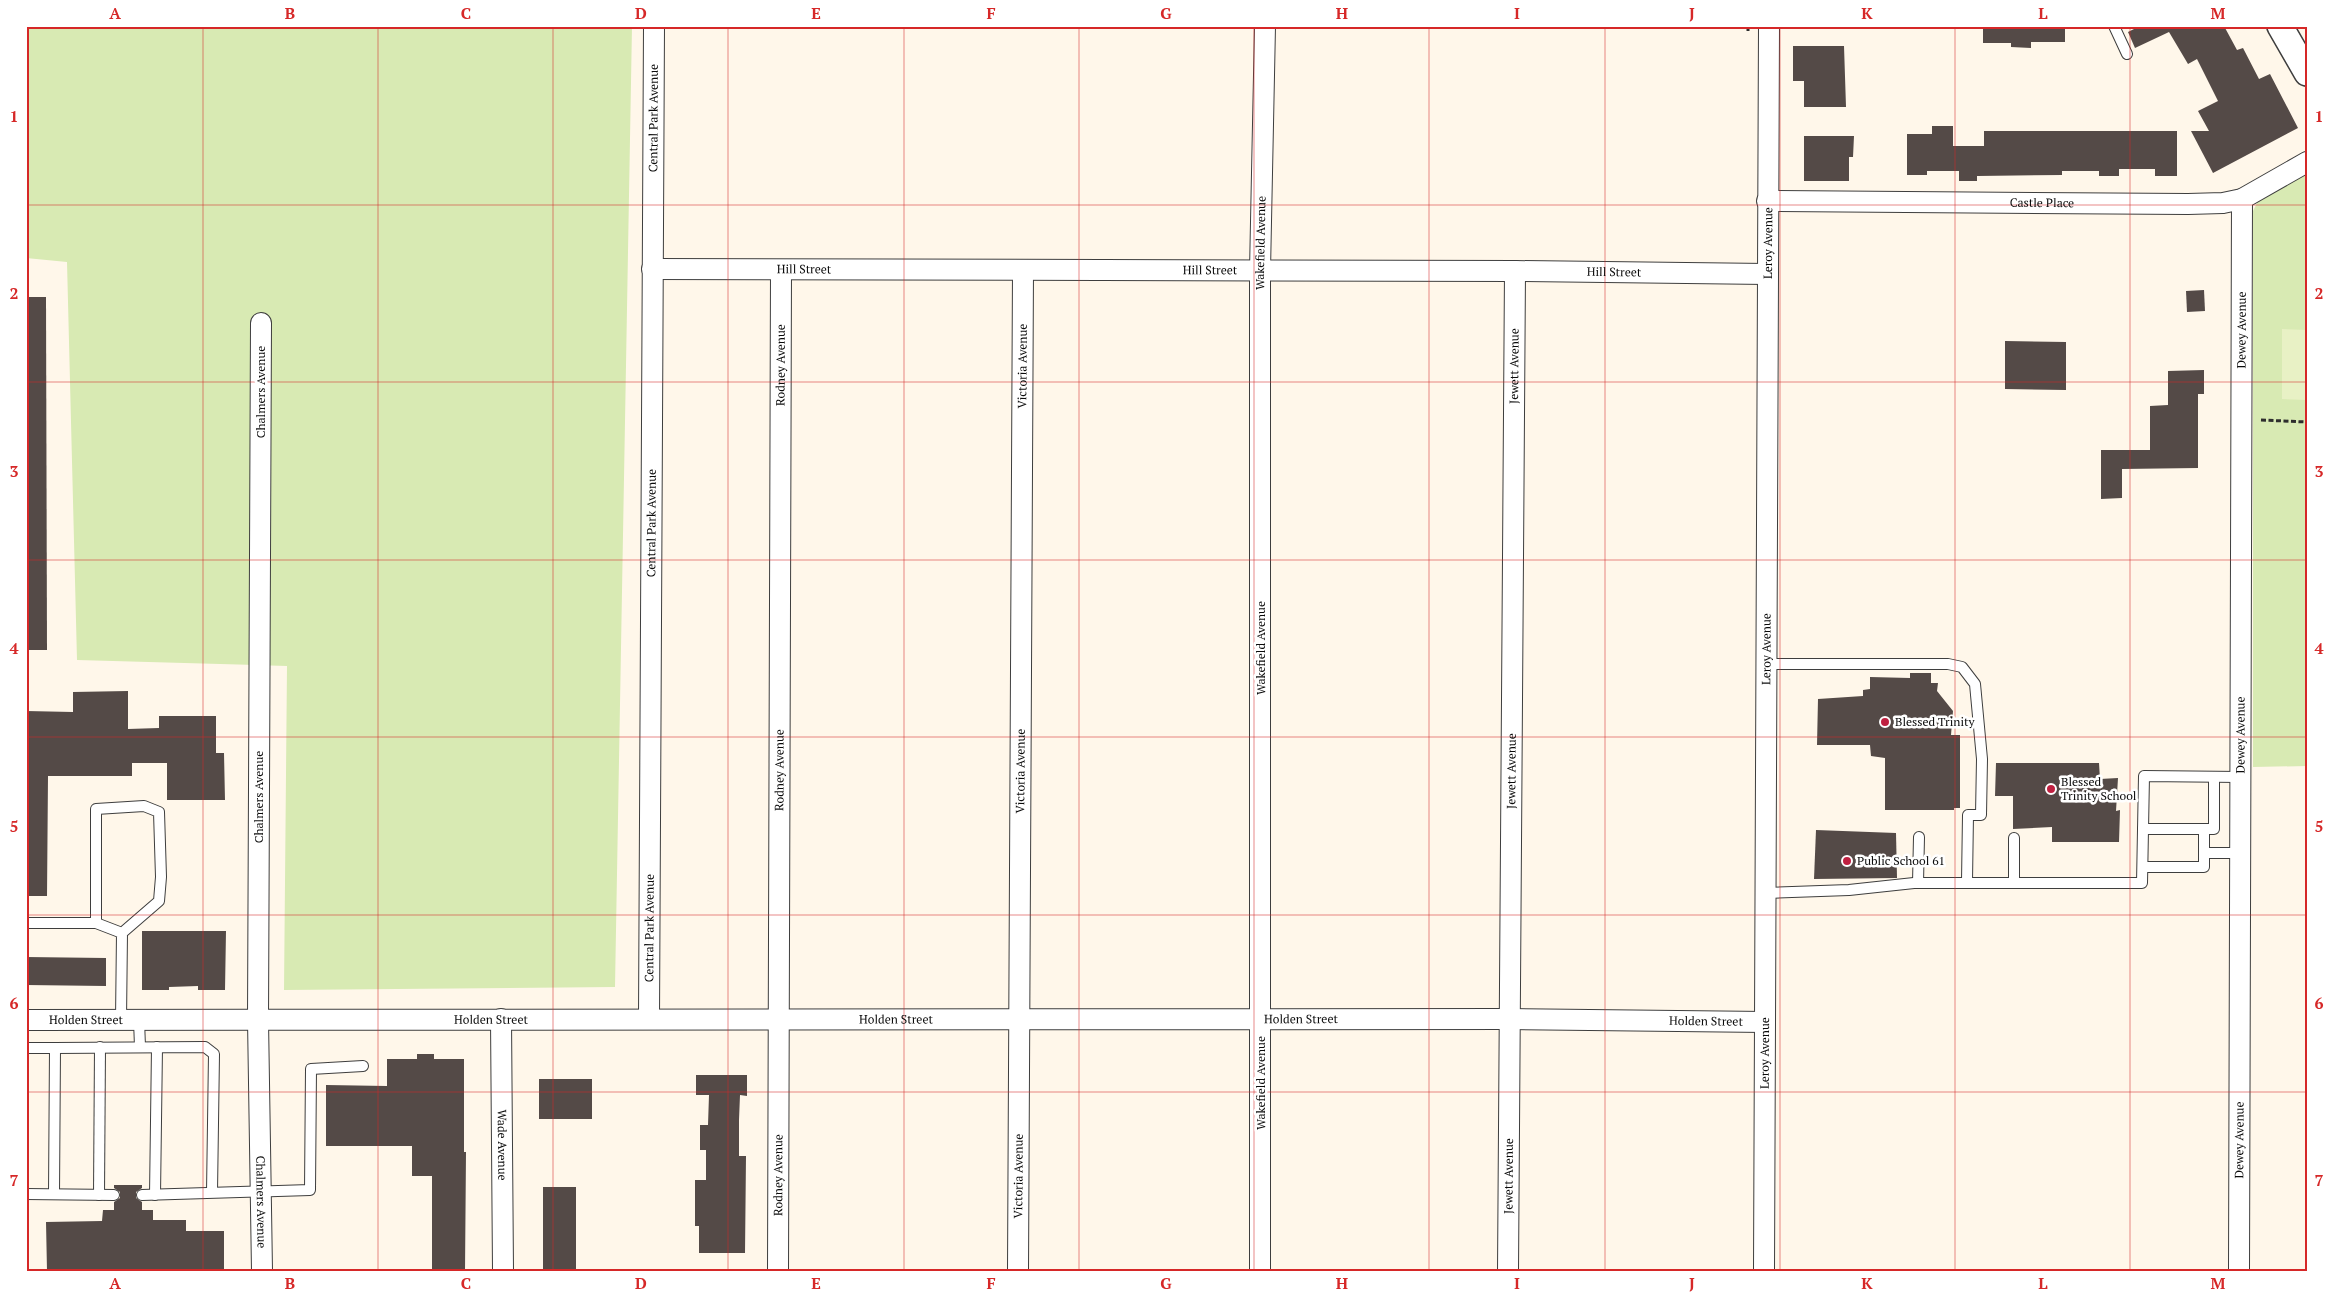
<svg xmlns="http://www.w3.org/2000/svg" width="2333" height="1297" viewBox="0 0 2333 1297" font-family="'PT Serif',serif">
  <rect width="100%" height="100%" fill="#fff7ea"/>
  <g fill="#d8eab3">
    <polygon points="26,26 632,26 615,987 284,990 287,666 77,660 67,262 26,258"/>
    <polygon points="2307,173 2307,766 2253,767 2253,211 2258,201"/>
  </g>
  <polygon fill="#e8f1c5" points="2282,329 2307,330 2307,400 2282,399"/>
  <g fill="#544a47">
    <polygon points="1983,26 2065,26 2065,42 2031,42 2031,48 2011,47 2011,43 1983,43"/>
    <polygon points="2140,26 2224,26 2237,50 2243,48 2259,79 2270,74 2298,128 2213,173 2191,131 2209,131 2198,111 2218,101 2197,59 2188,64 2169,32 2135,48 2128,32"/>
    <polygon points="1793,46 1844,46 1846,107 1804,107 1804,81 1793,81"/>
    <polygon points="1932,126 1953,126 1953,146 1984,146 1984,131 2177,131 2177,176 2155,176 2155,169 2119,169 2119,176 2099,176 2099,171 2062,171 2062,175 1977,176 1977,181 1959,181 1959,171 1927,171 1927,175 1907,175 1907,134 1932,134"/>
    <polygon points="1804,136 1854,136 1853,157 1849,157 1849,181 1804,181"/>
    <polygon points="2204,290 2205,311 2187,312 2186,291"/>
    <polygon points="26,297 46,297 47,650 26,650"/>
    <polygon points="2005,341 2066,342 2066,390 2005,389"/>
    <polygon points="2204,370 2204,394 2198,394 2198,468 2122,469 2122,498 2101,499 2101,450 2150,450 2150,406 2168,405 2168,371"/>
    <polygon points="1910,673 1931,673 1931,683 1938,683 1937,691 1953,711 1951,735 1960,735 1960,808 1954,808 1954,810 1885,810 1885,758 1871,756 1870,745 1817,745 1818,699 1863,696 1863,690 1870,689 1870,677 1910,678"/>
    <polygon points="128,691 128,729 159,728 159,716 216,716 216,753 224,753 225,800 167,800 167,763 132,763 132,776 48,776 47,896 26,896 26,711 73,712 73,692"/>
    <polygon points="1996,763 2099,763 2100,779 2118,778 2116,811 2120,810 2119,842 2052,842 2052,827 2013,829 2013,796 1995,796"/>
    <polygon points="1816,830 1896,833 1897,878 1814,879"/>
    <polygon points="142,931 226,931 225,990 198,990 198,986 169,987 169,990 142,990"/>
    <polygon points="26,957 106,958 106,986 26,985"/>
    <polygon points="417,1054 434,1054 434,1059 464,1059 464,1152 466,1152 465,1271 432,1271 432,1176 412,1176 412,1146 326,1146 326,1085 387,1086 387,1059 417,1059"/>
    <polygon points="696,1075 747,1075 747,1096 740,1095 739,1120 739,1156 746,1156 745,1253 699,1253 699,1226 695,1226 695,1180 706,1180 706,1150 700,1150 700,1125 708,1125 709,1095 696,1095"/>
    <rect x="539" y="1079" width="53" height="40"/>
    <polygon points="114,1185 142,1185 142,1188 136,1192 136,1198 142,1202 142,1210 153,1210 153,1220 186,1220 186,1231 224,1231 224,1271 47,1271 46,1222 102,1221 103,1210 114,1210 114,1202 120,1198 120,1192 114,1188"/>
    <rect x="543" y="1187" width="33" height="84"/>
  </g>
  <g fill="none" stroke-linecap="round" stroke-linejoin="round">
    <defs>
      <g id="service">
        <polyline points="2114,26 2127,54"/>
        <polyline points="1767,664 1948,664 1962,667 1975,684 1982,759 1981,815 1968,815 1967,881"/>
        <polyline points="2143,829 2204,829"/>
        <polyline points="2204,853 2204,829 2214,829 2214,777"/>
        <polyline points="2143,867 2204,867 2204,853 2240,853"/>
        <polyline points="2014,882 2014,838"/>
        <polyline points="1918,883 1919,837"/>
        <polyline points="1766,893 1849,890 1914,883 2142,883 2144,776 2240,777"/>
        <polyline points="26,923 96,923"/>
        <polyline points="121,1020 122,933 159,901 161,877 159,812 144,806 96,809 96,923 122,933"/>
        <polyline points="139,1020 140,1047"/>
        <polyline points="26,1048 55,1048"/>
        <polyline points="26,1194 114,1195"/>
        <polyline points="54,1194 55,1048 205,1047 214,1054 212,1192"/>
        <polyline points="99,1195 100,1047"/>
        <polyline points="142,1195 310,1190 311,1069 363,1066"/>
        <polyline points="155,1195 157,1047"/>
      </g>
      <g id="minor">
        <path id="s1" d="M 1767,201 L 2188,204 L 2223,203 L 2242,199 L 2307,162"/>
        <path id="s2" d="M 652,269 L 1515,271 L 1767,274"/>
        <path id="s3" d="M 261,323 L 258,1020 L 262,1271"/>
        <path id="s4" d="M 501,1019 L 503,1271"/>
        <path id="s5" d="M 649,1019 L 654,26"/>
        <path id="s6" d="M 26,1020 L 1509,1019 L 1765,1022"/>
        <path id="s7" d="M 778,1271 L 781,270"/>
        <path id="s8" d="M 1018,1271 L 1023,270"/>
        <path id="s9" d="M 1260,1271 L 1260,271 L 1265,26"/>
        <path id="s10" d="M 1508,1271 L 1515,271"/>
        <path id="s11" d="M 1764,1271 L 1769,26"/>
        <path id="s12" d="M 2239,1271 L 2242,199"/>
      </g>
      <polyline id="tertiary" points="2280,26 2307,73"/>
    </defs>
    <use href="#service" stroke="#3e3e3e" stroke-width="12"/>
    <use href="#minor" stroke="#3e3e3e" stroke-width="22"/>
    <use href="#tertiary" stroke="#3e3e3e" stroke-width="28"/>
    <g stroke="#2d2d2d" stroke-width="3" stroke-dasharray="5 2.5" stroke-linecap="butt">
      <polyline points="1748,31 1748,26"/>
      <polyline points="2261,420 2307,422"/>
    </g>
    <use href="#service" stroke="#fff" stroke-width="10"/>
    <use href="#minor" stroke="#fff" stroke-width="20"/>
    <use href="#tertiary" stroke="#fff" stroke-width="25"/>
  </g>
  <path fill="none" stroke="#d62828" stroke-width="1" stroke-opacity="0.55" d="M 203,26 L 203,1271M 378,26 L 378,1271M 553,26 L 553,1271M 728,26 L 728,1271M 904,26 L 904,1271M 1079,26 L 1079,1271M 1254,26 L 1254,1271M 1429,26 L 1429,1271M 1605,26 L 1605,1271M 1780,26 L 1780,1271M 1955,26 L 1955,1271M 2130,26 L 2130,1271M 26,205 L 2307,205M 26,382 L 2307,382M 26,560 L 2307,560M 26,737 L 2307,737M 26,915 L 2307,915M 26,1092 L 2307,1092"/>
  <g fill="#bf2040" stroke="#fff" stroke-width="2">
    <circle cx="1885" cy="722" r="5"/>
    <circle cx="2051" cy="789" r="5"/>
    <circle cx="1847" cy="861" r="5"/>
  </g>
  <g text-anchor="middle" stroke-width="5" stroke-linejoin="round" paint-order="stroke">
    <g font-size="12" fill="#0b0b0b" stroke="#fff">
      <text dy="4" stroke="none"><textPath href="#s5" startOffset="901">Central Park Avenue</textPath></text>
      <text dy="4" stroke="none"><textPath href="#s1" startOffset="275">Castle Place</textPath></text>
      <text dy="4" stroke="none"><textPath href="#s9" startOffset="1028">Wakefield Avenue</textPath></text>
      <text dy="4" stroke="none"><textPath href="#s11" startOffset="1028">Leroy Avenue</textPath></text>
      <text dy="4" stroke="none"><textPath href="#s2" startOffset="152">Hill Street</textPath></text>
      <text dy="4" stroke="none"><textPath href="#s2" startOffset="558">Hill Street</textPath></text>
      <text dy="4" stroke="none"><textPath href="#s2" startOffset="962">Hill Street</textPath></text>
      <text dy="4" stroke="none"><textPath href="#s12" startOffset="941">Dewey Avenue</textPath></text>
      <text dy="4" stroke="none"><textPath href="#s7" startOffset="906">Rodney Avenue</textPath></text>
      <text dy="4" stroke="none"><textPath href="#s8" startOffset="905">Victoria Avenue</textPath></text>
      <text dy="4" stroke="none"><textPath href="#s10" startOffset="905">Jewett Avenue</textPath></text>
      <text transform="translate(261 392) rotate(-90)" y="4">Chalmers Avenue</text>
      <text dy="4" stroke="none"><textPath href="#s5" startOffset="496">Central Park Avenue</textPath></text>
      <text transform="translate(1261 648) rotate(-90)" y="4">Wakefield Avenue</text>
      <text dy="4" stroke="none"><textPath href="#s11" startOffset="622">Leroy Avenue</textPath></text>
      <text dy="4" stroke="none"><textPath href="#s12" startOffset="536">Dewey Avenue</textPath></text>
      <text dy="4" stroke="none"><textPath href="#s7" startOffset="501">Rodney Avenue</textPath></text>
      <text dy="4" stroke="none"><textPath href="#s8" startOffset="500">Victoria Avenue</textPath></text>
      <text dy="4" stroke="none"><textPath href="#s10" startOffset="500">Jewett Avenue</textPath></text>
      <text transform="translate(259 797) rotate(-90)" y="4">Chalmers Avenue</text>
      <text dy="4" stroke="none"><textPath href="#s5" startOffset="91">Central Park Avenue</textPath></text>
      <text dy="4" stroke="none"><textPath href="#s6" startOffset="465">Holden Street</textPath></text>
      <text dy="4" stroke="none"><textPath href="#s6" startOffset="870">Holden Street</textPath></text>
      <text dy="4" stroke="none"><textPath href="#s6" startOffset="1275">Holden Street</textPath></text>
      <text dy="4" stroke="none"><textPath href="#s6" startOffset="60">Holden Street</textPath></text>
      <text dy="4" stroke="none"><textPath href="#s6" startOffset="1680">Holden Street</textPath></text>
      <text dy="4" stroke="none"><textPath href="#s11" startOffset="218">Leroy Avenue</textPath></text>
      <text transform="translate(1261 1083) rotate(-90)" y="4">Wakefield Avenue</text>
      <text dy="4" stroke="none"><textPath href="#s12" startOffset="131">Dewey Avenue</textPath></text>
      <text dy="4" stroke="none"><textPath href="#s4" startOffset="126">Wade Avenue</textPath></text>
      <text dy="4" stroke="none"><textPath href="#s7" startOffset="96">Rodney Avenue</textPath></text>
      <text dy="4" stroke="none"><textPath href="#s8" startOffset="95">Victoria Avenue</textPath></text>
      <text dy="4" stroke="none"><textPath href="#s10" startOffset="95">Jewett Avenue</textPath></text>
      <text dy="4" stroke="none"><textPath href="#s3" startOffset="879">Chalmers Avenue</textPath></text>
    </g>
    <g font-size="12" fill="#0b0b0b" stroke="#fff" text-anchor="start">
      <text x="1895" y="726">Blessed Trinity</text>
      <text x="2061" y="786">Blessed<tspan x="2061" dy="14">Trinity School</tspan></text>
      <text x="1857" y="865">Public School 61</text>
    </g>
  </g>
  <rect width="2333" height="1297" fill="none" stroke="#ffffff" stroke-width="55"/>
  <rect x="28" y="28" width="2278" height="1242" fill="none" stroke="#d62828" stroke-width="2"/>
  <g font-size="16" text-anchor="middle" font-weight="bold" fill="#d62828">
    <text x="115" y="19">A</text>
    <text x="290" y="19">B</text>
    <text x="466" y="19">C</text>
    <text x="641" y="19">D</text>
    <text x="816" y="19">E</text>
    <text x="991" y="19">F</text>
    <text x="1166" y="19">G</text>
    <text x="1342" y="19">H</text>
    <text x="1517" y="19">I</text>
    <text x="1692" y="19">J</text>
    <text x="1867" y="19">K</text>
    <text x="2043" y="19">L</text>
    <text x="2218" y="19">M</text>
    <text x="14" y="122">1</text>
    <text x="2319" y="122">1</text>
    <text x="14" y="299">2</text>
    <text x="2319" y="299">2</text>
    <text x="14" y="477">3</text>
    <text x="2319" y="477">3</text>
    <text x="14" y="654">4</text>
    <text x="2319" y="654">4</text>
    <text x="14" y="832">5</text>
    <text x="2319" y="832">5</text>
    <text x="14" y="1009">6</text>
    <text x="2319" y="1009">6</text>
    <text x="14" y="1186">7</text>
    <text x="2319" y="1186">7</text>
    <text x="115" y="1289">A</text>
    <text x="290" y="1289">B</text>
    <text x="466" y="1289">C</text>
    <text x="641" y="1289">D</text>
    <text x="816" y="1289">E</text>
    <text x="991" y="1289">F</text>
    <text x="1166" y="1289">G</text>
    <text x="1342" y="1289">H</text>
    <text x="1517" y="1289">I</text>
    <text x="1692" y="1289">J</text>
    <text x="1867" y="1289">K</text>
    <text x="2043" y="1289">L</text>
    <text x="2218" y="1289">M</text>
  </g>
</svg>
